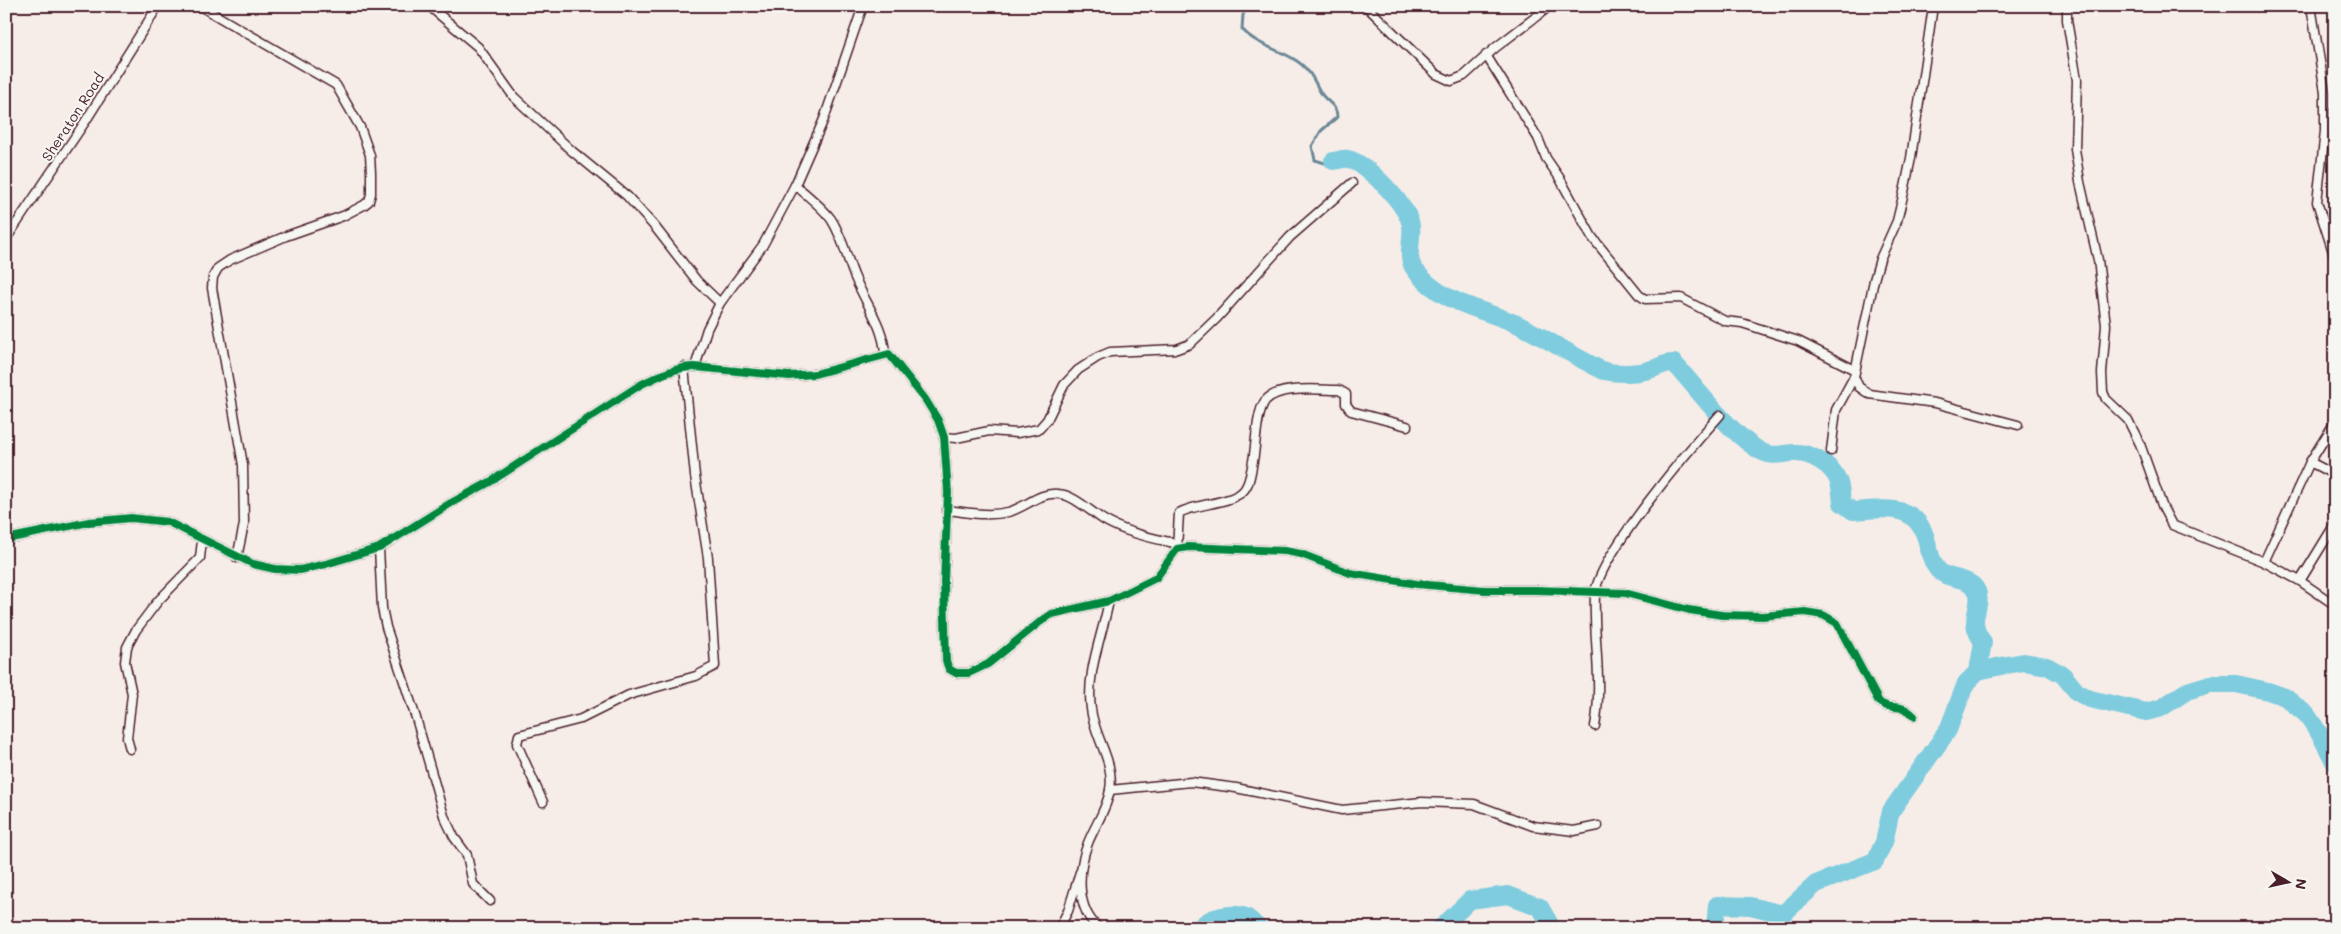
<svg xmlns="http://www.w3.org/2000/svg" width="2341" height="934" viewBox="0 0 2341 934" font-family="Mali,sans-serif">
  <rect width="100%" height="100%" fill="#f7ede8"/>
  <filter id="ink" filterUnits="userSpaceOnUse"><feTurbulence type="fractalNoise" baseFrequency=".02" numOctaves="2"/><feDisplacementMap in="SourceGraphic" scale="10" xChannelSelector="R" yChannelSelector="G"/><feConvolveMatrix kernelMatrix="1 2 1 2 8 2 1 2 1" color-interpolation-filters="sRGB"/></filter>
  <g filter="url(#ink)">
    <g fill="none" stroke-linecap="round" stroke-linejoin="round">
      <path stroke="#6a8796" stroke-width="3" d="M 1247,6 L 1243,15 L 1242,29 C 1259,49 1290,50 1307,70 C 1314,77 1317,88 1323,96 C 1330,104 1337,106 1337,117 L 1321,131 L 1312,146 L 1315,160 L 1325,163 L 1333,161"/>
      <g stroke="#7fccde" stroke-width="18">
        <path d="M 1333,161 C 1337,161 1343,158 1348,159 C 1367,163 1409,207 1411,226 C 1413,241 1405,257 1415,270 C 1441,304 1485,309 1521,326 C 1549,340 1576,358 1604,371 C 1618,374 1638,374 1652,369 C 1660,367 1665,362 1674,363 C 1699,391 1723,425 1754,447 C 1771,459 1776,454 1794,453 C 1810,452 1832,465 1838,480 C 1841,486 1841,496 1842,503 L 1853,511 C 1886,509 1917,502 1927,542 C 1930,552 1931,562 1938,570 C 1948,581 1970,576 1977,591 C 1984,608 1965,618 1983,642 L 1978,671"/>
        <path d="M 1200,928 C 1208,916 1234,912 1246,917 C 1250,919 1255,925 1259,928"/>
        <polyline points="1441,928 1470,900 1508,895 1540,907 1552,928"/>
        <polyline points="1715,928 1717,905 1750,906 1783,914 1816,884 1875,861 1884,842 1891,811 1948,730 1966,683 1978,671 2001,666 2024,662 2047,666 2063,675 2077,692 2090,699 2146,712 2161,708 2187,691 2210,684 2236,684 2268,691 2285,697 2307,715 2321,736 2335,763"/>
      </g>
      <defs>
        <g id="street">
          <polyline points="200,6 336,85 360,127 370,155 371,173 371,194 369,201 364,205 343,216 286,236 230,260 218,268 213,277 212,288 243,465 244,524 237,558"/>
          <polyline points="429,6 478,47 514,97 572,151 627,196 655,227 697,281 720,303"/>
          <polyline points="1366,6 1436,74 1451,81 1464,76 1495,48 1550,6"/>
          <polyline points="2067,6 2067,20 2077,80 2075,149 2080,182 2098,260 2106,325 2102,373 2103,392 2106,399 2128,420 2140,444 2163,508 2172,525 2264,562 2300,581 2335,605"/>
          <polyline points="2311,6 2325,92 2325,131 2317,202 2335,258"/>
          <polyline points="1486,55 1538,138 1546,158 1559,177 1592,237 1639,295 1645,299 1681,298 1725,321 1742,323 1798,341 1855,370"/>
          <path d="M 795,185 C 807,195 821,206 831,219 C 843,237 847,260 856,280 C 866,304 884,327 885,354"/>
          <polyline points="6,239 85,122 158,6"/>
          <polyline points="695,367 707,329 720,303 763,245 795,185 824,119 863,6"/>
          <polyline points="1854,377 1859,387 1869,394 1935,403 2018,425"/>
          <polyline points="944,437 956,438 989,431 1017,433 1039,429 1047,420 1064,385 1078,370 1098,357 1110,352 1177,349 1190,344 1217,318 1290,237 1352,183"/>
          <polyline points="1831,451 1836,410 1854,377 1874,280 1880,259 1897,221 1904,192 1911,158 1933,6"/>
          <polyline points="2310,462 2335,475"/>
          <path d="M 947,510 C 967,512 987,517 1008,512 C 1025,508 1039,492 1058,494 C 1073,494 1092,513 1104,520 C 1126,533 1153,538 1177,544"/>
          <path d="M 6,539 L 89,522 L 131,518 L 168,522 L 253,564 L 275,569 L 300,570 L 326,564 L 379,548 L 451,503 L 490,482 L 640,385 C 658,376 675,367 695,367 L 789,376 L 815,374 L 889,354 L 925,399 L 938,420 L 944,437 L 948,492 L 944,581 L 946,661 L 949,669 L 956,673 L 969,673 L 988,664 L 1040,622 L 1052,614 L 1109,601 L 1156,578 L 1177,549 L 1188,547 L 1285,551 L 1301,554 L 1350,573 L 1417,584 L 1485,590 L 1536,590 L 1625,593 L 1689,610 L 1722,615 L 1763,616 L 1805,612 L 1823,615 L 1837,623 L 1879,702 C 1891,712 1899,701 1914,716"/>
          <polyline points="379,548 382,608 386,627 416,718 444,816 454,837 467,855 473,884 490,901"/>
          <path d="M 1177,549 L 1179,513 C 1197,503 1232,504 1244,490 C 1250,483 1251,471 1253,461 C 1256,447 1256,413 1265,401 C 1278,385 1321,390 1339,390 L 1346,394 L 1346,404 L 1351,411 L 1407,426"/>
          <polyline points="2264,562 2310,462 2335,422"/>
          <polyline points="2300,581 2335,524"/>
          <path d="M 1595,726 C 1603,682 1593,639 1595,594 C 1598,556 1692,446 1720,415"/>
          <polyline points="130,749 127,738 132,694 125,662 127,647 136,630 158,601 200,558 202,540"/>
          <polyline points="1110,790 1191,782 1236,788 1342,810 1422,802 1474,804 1533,826 1574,831 1598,826"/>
          <polyline points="543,802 517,744 519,735 581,719 629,695 696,676 715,666 708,558 695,476 684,367"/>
          <polyline points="1059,928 1068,911 1080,872"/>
          <path d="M 1099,928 C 1075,909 1078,869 1088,843 C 1095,825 1107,809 1110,790 C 1115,761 1094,737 1091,709 C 1086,672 1102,637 1109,601"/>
        </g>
      </defs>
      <use href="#street" stroke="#4a1f2b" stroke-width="11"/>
      <use href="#street" stroke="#f6f6f2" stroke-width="8"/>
      <defs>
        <path id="cycleway" d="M 6,539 L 89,522 L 131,518 L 168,522 L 253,564 L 275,569 L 300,570 L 326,564 L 379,548 L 451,503 L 490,482 L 640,385 C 658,376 675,367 695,367 L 789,376 L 815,374 L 889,354 L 925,399 L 938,420 L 944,437 L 948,492 L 944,581 L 946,661 L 949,669 L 956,673 L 969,673 L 988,664 L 1040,622 L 1052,614 L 1109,601 L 1156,578 L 1177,549 L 1188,547 L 1285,551 L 1301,554 L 1350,573 L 1417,584 L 1485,590 L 1536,590 L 1625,593 L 1689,610 L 1722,615 L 1763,616 L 1805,612 L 1823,615 L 1837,623 L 1879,702 C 1891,712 1899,701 1914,716"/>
      </defs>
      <use href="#cycleway" stroke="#f6f6f2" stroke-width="11"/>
      <use href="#cycleway" stroke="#00873e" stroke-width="8"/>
    </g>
  </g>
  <g text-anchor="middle" stroke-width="4" stroke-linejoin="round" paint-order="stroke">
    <g font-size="14" fill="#4a1f2b" stroke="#f6f6f2">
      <text transform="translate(73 117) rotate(-57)" y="5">Sheraton Road</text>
    </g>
  </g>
  <rect width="2341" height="934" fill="none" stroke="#f6f6f2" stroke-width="25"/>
  <rect x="12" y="12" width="2316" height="909" fill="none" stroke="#4a1f2b" stroke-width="2" filter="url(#ink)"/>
  <g transform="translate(2288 882) rotate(99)" stroke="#f6f6f2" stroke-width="4" paint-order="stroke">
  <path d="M0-4L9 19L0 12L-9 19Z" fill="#4a1f2b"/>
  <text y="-8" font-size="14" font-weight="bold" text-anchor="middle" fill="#4a1f2b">N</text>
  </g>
</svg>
